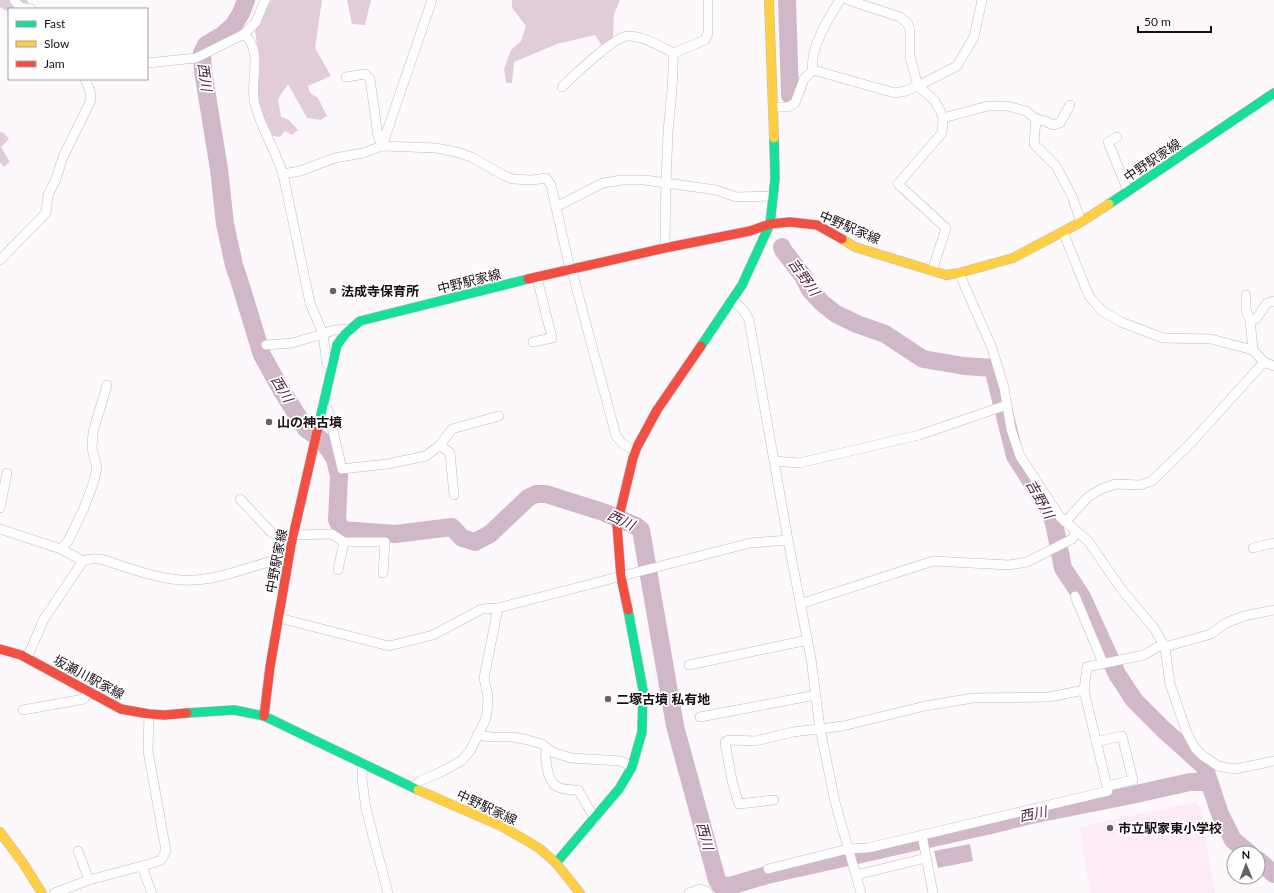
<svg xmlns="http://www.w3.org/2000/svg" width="1274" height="893" viewBox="0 0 1274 893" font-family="Lato,'Noto Sans JP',sans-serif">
  <rect width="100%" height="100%" fill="#fdf8fb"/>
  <polygon fill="#fdecf7" points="1196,802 1201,807 1215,893 1090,893 1079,827"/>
  <g fill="#e2ccda">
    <polygon points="0,0 27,0 30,9 9,9 9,12 0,7"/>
    <polygon points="271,0 322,0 315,48 331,76 308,86 310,93 318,98 327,116 321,120 307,118 288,84 278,99 281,117 289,120 298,130 292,135 285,131 280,137 273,136 260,109 256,93 258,53 255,31"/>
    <polygon points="347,0 371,0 365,25 352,24"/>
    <polygon points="512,0 620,0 614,14 613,39 602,46 595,35 557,44 514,62 512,83 506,83 504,69 511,50 521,41 526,26 512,8"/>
    <polygon points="0,132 4,133 9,139 1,147 10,162 4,167 0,163"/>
  </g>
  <polygon fill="#d1b8c9" points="970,844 973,861 938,868 934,851"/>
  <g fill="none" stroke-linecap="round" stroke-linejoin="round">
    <g stroke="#d1b8c9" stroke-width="18">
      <polyline points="246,0 241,13 234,25 221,36 206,45 202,53 203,71 219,169 225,224 234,265 240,283 262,355 282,391 306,429 323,441 335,459 339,476 337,520 342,530 395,534 452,527 462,538 475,542 490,534 528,498 536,494 546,494 603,512 636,526 641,530 675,726 717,880 720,885 730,886 767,875 991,825 1031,815 1127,796 1190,782 1209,782"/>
      <polyline points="787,0 790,95"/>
      <polyline points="782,247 783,250 803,276 810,290 822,303 836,314 857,324 885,334 923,359 964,366 993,368 1015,456 1048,508 1054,523 1063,568 1082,597 1117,674 1134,700 1163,729 1204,766 1220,814 1233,840 1249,853"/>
      <polyline points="1258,860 1274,874"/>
    </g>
    <defs>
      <g id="street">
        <polyline points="14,0 20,7 31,9"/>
        <polyline points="848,0 900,17 908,24 910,31 910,57 918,86 934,100 940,110 943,118 942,133 898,184 946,228 932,271"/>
        <path d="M 244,34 C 263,51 251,78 254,99 C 254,104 257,109 258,114 C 265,134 276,153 283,174 L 310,303 L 323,334 L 292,343 L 266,345"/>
        <polyline points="147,63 196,58 244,34 256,22 265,0"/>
        <path d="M 813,70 C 809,49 829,17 840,0"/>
        <polyline points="346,77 365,74 370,79 378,136 382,146"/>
        <path d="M 562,87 C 573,76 615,36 628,36 C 644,36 661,47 674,53"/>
        <polyline points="774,107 788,107 795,103 804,79 813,70 895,93 906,91 918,86 957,66 974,37 982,0"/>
        <polyline points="943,118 988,106 1007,106 1026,111 1036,119 1034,144 1056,166 1072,196 1081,222"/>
        <polyline points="1036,119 1045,121 1053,125 1060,123 1070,105"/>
        <polyline points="1117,137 1108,142 1128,191"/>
        <polyline points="382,146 432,0"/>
        <polyline points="283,174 300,171 335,158 363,153 382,146 436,148 460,153 471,157 503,175 513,179 532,180 546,178 551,185 570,269 573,275 616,436 623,444 635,451"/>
        <polyline points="556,207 603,183 622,180 645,180 716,190 736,197 773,196"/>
        <polyline points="1063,232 1089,296 1102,311 1121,322 1163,338 1211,339 1253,350 1264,362 1274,366"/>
        <path d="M 665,248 C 665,209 666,171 668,132 C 670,107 674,82 673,56 L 674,53 L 705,40 L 708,33 L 708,0"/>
        <polyline points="0,260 46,213 48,195 56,179 63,157 91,100 90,91 85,79"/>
        <polyline points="959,273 992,348 1004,388 1011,429 1020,456 1060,517 1088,541 1122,590 1154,628 1165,647 1170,684 1187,733 1195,748 1203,756 1218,766 1235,769 1274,761"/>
        <polyline points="1246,295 1246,310 1250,320 1253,350"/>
        <polyline points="733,300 744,311 749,320 788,540 811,659 820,728 835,802 861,893"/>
        <polyline points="1250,320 1256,319 1267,303 1274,301"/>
        <polyline points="533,342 552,338 537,278"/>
        <polyline points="332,366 327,364 323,334 334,330 351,329"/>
        <polyline points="322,407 328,410 342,469 387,464 426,456 440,445 452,429 499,416"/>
        <polyline points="440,445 450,453 454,495"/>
        <polyline points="774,461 799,463 919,435 1007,405"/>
        <polyline points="240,499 270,531 291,545"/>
        <polyline points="0,508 7,473"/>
        <polyline points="1065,522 1088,497 1101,489 1115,484 1140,485 1152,481 1189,445 1264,362"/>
        <polyline points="0,529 61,549 83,561"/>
        <polyline points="294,535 332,534 344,542 385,542 383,573"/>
        <polyline points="1253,548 1274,543"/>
        <polyline points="61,549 68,541 84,508 93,484 97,468 92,449 93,432 107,385"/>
        <polyline points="338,570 344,542"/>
        <polyline points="1075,596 1103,663"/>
        <polyline points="800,604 933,561 1009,565 1027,562 1072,539 1076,532"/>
        <polyline points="279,618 389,646 433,635 482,609 498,608 750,543 788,540"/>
        <path d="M 27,658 L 44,619 L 83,561 C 96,555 109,562 122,566 C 138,571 155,577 172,579 C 212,586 251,564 289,557"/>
        <polyline points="689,665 808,640"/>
        <polyline points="23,710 84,699 88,692"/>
        <polyline points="700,717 816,695"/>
        <polyline points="477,735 491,737 513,737 528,740 542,744 552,752 571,758 621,761 632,767"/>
        <polyline points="1096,742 1122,736 1133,780 1107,786"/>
        <path d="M 547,748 C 544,754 546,760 547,767 C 550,787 558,790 578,790 L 595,819"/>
        <polyline points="363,763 362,779 366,809 388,893"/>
        <polyline points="412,787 420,781 439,773 461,761 470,751 484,723 487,714 488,697 484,678 498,608"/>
        <polyline points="774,800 739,804 732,781 725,742 729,740 755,741 793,732 843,726 925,706 973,698 1049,697 1084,690 1087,667 1144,655 1159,646 1165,647 1211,634 1226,623 1244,616 1274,610"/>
        <polyline points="922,835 933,893"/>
        <polyline points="78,851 89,880"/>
        <polyline points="142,867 152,893"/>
        <polyline points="768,869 848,849 868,848 1108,791 1084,690"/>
        <polyline points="856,875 926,858"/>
        <polyline points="54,893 89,880 153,863 161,860 166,851 148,751 149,714"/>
        <polyline points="689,893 700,889 706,891 708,893"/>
      </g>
      <g id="fast">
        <polyline points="1109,204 1274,93"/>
        <polyline points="701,346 742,285 770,224 775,179 774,138"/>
        <polyline points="319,423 337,345 345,334 360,321 528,279"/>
        <polyline points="187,713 234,710 264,716 418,790"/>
        <polyline points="556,863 619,789 632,767 642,732 643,690 628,610"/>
      </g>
      <g id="slow">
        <polyline points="769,0 774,138"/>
        <polyline points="842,239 855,247 946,275 959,273 1013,258 1081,222 1109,204"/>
        <polyline points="418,790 501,826 539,848 556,863 580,893"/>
        <polyline points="0,832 23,863 42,893"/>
      </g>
      <g id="jam">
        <polyline points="528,279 665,248 750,231 770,224 790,222 817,225 842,239"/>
        <polyline points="628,610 621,577 617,525 633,458 637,447 657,410 701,346"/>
        <polyline points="0,649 21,655 121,709 149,714 165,715 187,713"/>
        <polyline points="264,716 270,667 291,545 319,423"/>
      </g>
    </defs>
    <use href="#street" stroke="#c2babf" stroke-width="10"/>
    <use href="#fast" stroke="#c2babf" stroke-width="10"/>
    <use href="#slow" stroke="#c2babf" stroke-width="10"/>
    <use href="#jam" stroke="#c2babf" stroke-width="10"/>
    <use href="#street" stroke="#fffefe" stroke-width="9"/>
    <use href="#fast" stroke="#16e098" stroke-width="9"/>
    <use href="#slow" stroke="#ffcf43" stroke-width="9"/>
    <use href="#jam" stroke="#f24e42" stroke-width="9"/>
  </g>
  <g fill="#696066" stroke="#fff" stroke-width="1.5">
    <circle cx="333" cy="291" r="4"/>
    <circle cx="269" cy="422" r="4"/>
    <circle cx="608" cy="699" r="4"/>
    <circle cx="1110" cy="828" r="4"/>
  </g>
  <g text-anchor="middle" stroke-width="3.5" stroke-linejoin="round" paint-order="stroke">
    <g font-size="13" fill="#190e15" stroke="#fff">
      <text transform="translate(1152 160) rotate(-34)" y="5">中野駅家線</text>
      <text transform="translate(850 227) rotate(23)" y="5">中野駅家線</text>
      <text transform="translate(469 281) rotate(-14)" y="5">中野駅家線</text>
      <text transform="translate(276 561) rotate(-79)" y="5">中野駅家線</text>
      <text transform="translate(89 677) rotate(28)" y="5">坂瀬川駅家線</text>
      <text transform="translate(487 807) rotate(25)" y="5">中野駅家線</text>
    </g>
    <g font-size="13" font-weight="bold" fill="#190e15" stroke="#fff" text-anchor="start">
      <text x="341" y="296">法成寺保育所</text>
      <text x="277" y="427">山の神古墳</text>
      <text x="616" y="704">二塚古墳 私有地</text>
      <text x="1118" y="833">市立駅家東小学校</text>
    </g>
    <g font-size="14" font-style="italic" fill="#4a1e3e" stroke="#fff">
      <text transform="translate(205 77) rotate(82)" y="5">西川</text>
      <text transform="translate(804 277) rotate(55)" y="5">吉野川</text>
      <text transform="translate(282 389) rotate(59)" y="5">西川</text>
      <text transform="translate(1040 499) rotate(61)" y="5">吉野川</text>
      <text transform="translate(621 520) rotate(25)" y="5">西川</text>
      <text transform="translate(1033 814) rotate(-12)" y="5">西川</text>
      <text transform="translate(705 836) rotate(75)" y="5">西川</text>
    </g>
  </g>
  <rect x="8" y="8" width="140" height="72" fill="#ffffff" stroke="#a39fa1"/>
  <rect x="16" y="21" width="20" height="6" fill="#16e098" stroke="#a39fa1"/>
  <text x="44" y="28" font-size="12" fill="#190e15">Fast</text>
  <rect x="16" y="41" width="20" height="6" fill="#ffcf43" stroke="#a39fa1"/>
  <text x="44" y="48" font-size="12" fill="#190e15">Slow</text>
  <rect x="16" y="61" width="20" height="6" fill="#f24e42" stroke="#a39fa1"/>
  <text x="44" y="68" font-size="12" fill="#190e15">Jam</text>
  <g transform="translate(1246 865) rotate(359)"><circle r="19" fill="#ffffff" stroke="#a39fa1"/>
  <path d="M0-3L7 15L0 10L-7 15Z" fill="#696066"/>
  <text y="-6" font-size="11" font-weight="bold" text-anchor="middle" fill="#190e15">N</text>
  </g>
  <path d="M1138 26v6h73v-6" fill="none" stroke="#190e15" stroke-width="2"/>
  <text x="1144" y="26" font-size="12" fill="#190e15" stroke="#ffffff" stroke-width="3" paint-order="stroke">50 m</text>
</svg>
